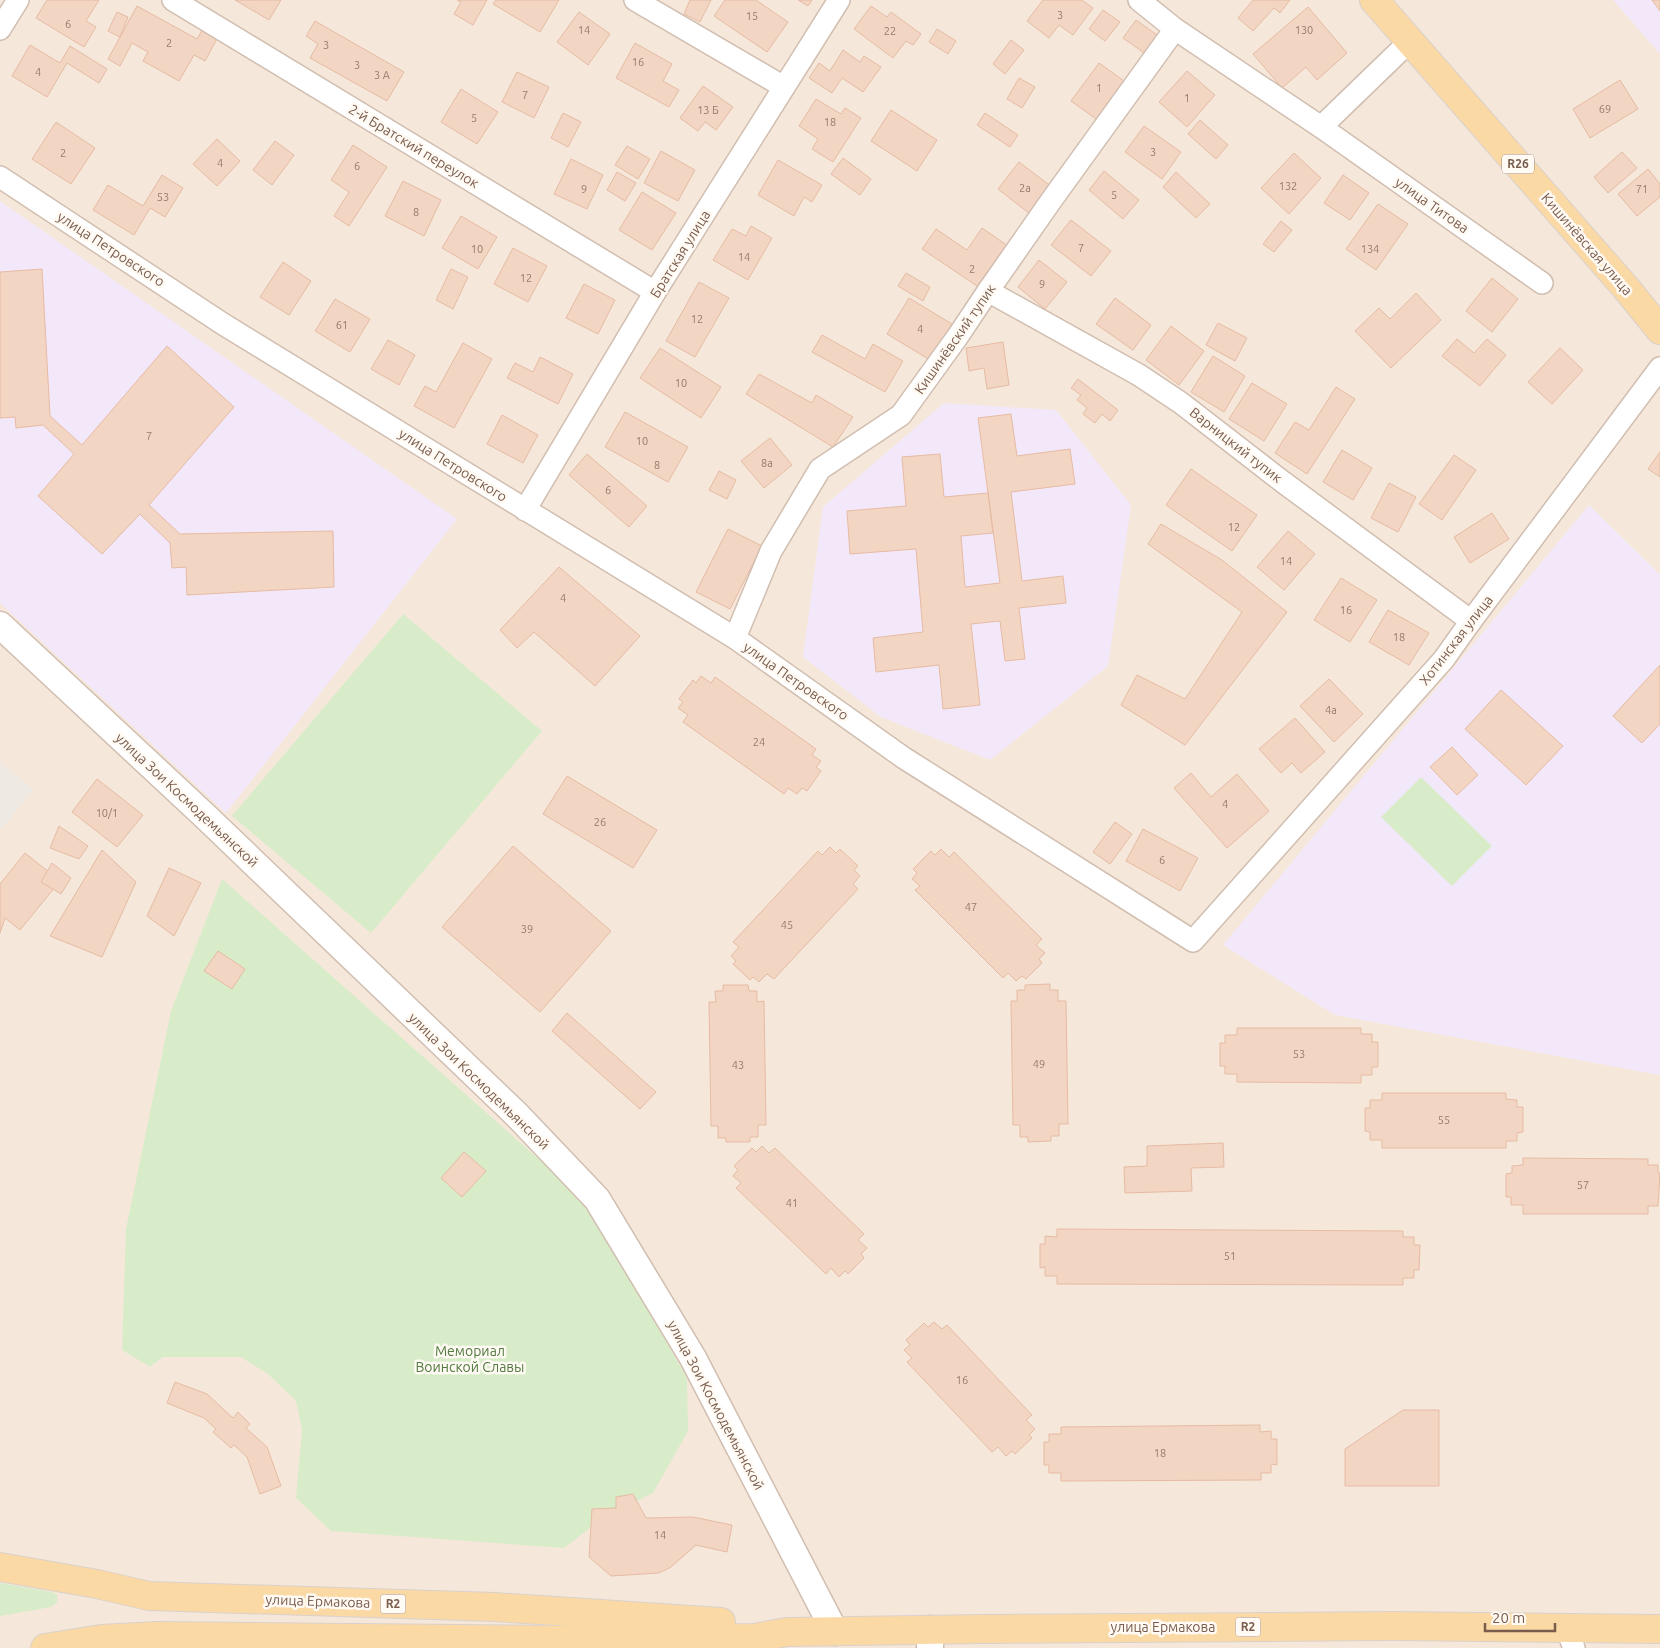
<svg xmlns="http://www.w3.org/2000/svg" width="1660" height="1648" viewBox="0 0 1660 1648" font-family="Ubuntu,sans-serif">
  <rect width="100%" height="100%" fill="#fdf6ec"/>
  <rect fill="#f5e8da" x="0" y="0" width="1660" height="1648"/>
  <polygon fill="#efe9e4" points="0,762 34,789 0,831"/>
  <g fill="#f3e8fa">
    <polygon points="1613,0 1660,0 1660,54"/>
    <polygon points="0,201 457,519 226,813 0,603"/>
    <polygon points="944,403 1056,410 1131,505 1108,666 990,760 881,717 803,657 823,507"/>
    <polygon points="1589,505 1660,575 1660,1075 1335,1015 1223,945"/>
  </g>
  <g fill="#d8ecc9">
    <polygon points="403,614 542,731 371,933 232,816"/>
    <polygon points="1421,777 1492,846 1452,886 1381,817"/>
    <polygon points="222,879 584,1199 687,1378 688,1431 653,1493 603,1518 564,1548 331,1531 296,1498 302,1430 296,1401 268,1374 241,1357 163,1357 150,1367 122,1350 126,1229 171,1011"/>
    <polygon points="0,1583 52,1592 57,1595 57,1602 51,1607 0,1616"/>
  </g>
  <g fill="#f3d5c3" stroke="#e6bba3">
    <polygon points="47,0 99,0 86,21 96,27 84,47 36,18"/>
    <polygon points="235,0 281,0 269,20"/>
    <polygon points="457,0 487,0 473,25 454,14 461,2"/>
    <polygon points="496,0 559,0 540,32 493,4"/>
    <polygon points="690,0 711,0 700,22 684,14"/>
    <polygon points="725,0 756,0 788,22 767,52 714,16"/>
    <polygon points="798,0 812,0 808,6"/>
    <polygon points="1043,0 1082,0 1093,8 1073,35 1059,25 1049,38 1027,21"/>
    <polygon points="1253,0 1290,0 1280,13 1274,8 1253,31 1238,18"/>
    <polygon points="1652,0 1660,0 1660,11"/>
    <polygon points="137,6 197,39 204,27 219,35 205,61 194,55 179,81 143,61 148,52 132,43 120,66 108,59"/>
    <polygon points="871,6 887,17 891,12 921,34 913,45 906,41 893,58 854,29"/>
    <polygon points="1308,7 1347,53 1317,80 1306,67 1282,88 1253,54"/>
    <polygon points="1103,10 1120,22 1105,41 1089,29"/>
    <polygon points="117,12 128,17 120,37 108,31"/>
    <polygon points="579,12 610,34 588,65 557,42"/>
    <polygon points="1136,20 1160,37 1147,55 1123,38"/>
    <polygon points="315,21 404,72 387,101 310,58 318,44 306,36"/>
    <polygon points="937,29 956,41 948,54 929,42"/>
    <polygon points="1011,40 1024,50 1005,74 993,64"/>
    <polygon points="635,43 672,64 663,81 679,90 669,107 616,78"/>
    <polygon points="30,45 60,63 70,46 107,69 99,83 67,63 47,97 12,76"/>
    <polygon points="843,50 860,62 864,56 881,67 863,92 842,78 832,93 809,78 819,63 830,71"/>
    <polygon points="1099,63 1127,83 1099,121 1071,101"/>
    <polygon points="1187,71 1215,95 1187,127 1159,102"/>
    <polygon points="517,72 549,87 534,118 502,102"/>
    <polygon points="1019,78 1035,87 1022,108 1007,99"/>
    <polygon points="1620,80 1638,109 1590,138 1573,109"/>
    <polygon points="703,86 733,107 716,130 705,122 698,131 680,118"/>
    <polygon points="461,89 498,112 477,144 441,122"/>
    <polygon points="816,99 841,114 845,108 861,118 833,162 812,149 818,139 799,126"/>
    <polygon points="891,110 937,140 917,171 871,141"/>
    <polygon points="563,113 581,122 568,147 551,138"/>
    <polygon points="985,113 1018,135 1010,147 977,125"/>
    <polygon points="1200,120 1228,145 1216,159 1188,134"/>
    <polygon points="56,122 95,148 71,184 32,159"/>
    <polygon points="1144,126 1181,152 1162,179 1125,152"/>
    <polygon points="217,139 240,161 217,186 193,164"/>
    <polygon points="275,141 294,155 272,185 253,170"/>
    <polygon points="353,145 387,167 349,226 334,216 349,192 331,180"/>
    <polygon points="627,146 650,159 638,179 615,165"/>
    <polygon points="661,151 695,170 678,201 644,183"/>
    <polygon points="1622,152 1637,168 1608,193 1594,177"/>
    <polygon points="1294,153 1321,178 1289,214 1261,188"/>
    <polygon points="843,158 871,179 860,195 831,174"/>
    <polygon points="571,159 603,175 587,209 554,194"/>
    <polygon points="778,160 822,185 812,202 804,197 794,216 758,195"/>
    <polygon points="1019,162 1052,187 1030,214 998,189"/>
    <polygon points="1648,169 1660,184 1660,197 1637,216 1618,194"/>
    <polygon points="1104,171 1139,200 1123,219 1089,190"/>
    <polygon points="617,172 636,183 625,201 607,190"/>
    <polygon points="1176,172 1210,204 1196,218 1163,187"/>
    <polygon points="162,175 183,188 165,217 150,208 134,235 93,210 108,185 143,206"/>
    <polygon points="1343,175 1369,193 1350,220 1324,203"/>
    <polygon points="403,181 441,200 424,236 385,216"/>
    <polygon points="642,192 676,213 652,250 619,230"/>
    <polygon points="1378,204 1408,224 1376,270 1346,249"/>
    <polygon points="461,216 497,237 478,269 442,248"/>
    <polygon points="1071,220 1111,251 1091,276 1051,245"/>
    <polygon points="1281,221 1292,230 1274,252 1263,244"/>
    <polygon points="751,226 772,238 748,280 713,260 732,229 746,236"/>
    <polygon points="982,228 1008,246 980,288 922,249 936,229 967,250"/>
    <polygon points="513,248 547,266 528,302 494,284"/>
    <polygon points="1039,260 1067,282 1045,309 1018,287"/>
    <polygon points="283,262 311,281 289,315 260,297"/>
    <polygon points="42,269 50,416 82,445 167,346 234,407 149,505 180,534 333,531 334,587 187,595 186,567 172,568 170,543 140,514 102,554 38,496 74,454 43,425 16,428 15,417 0,418 0,272"/>
    <polygon points="451,269 468,277 453,309 436,300"/>
    <polygon points="906,273 930,287 923,301 898,286"/>
    <polygon points="1492,278 1518,299 1492,332 1466,311"/>
    <polygon points="699,282 729,298 695,357 666,341"/>
    <polygon points="584,284 615,300 598,334 566,318"/>
    <polygon points="1416,293 1441,320 1391,368 1355,331 1379,308 1390,319"/>
    <polygon points="909,298 952,324 930,360 887,334"/>
    <polygon points="1115,298 1151,325 1133,350 1096,324"/>
    <polygon points="335,299 370,319 350,352 315,331"/>
    <polygon points="1218,323 1247,338 1235,361 1206,345"/>
    <polygon points="1171,326 1204,351 1179,385 1146,360"/>
    <polygon points="822,335 865,359 873,344 903,361 885,392 812,352"/>
    <polygon points="1457,339 1474,353 1487,339 1506,355 1480,386 1442,356"/>
    <polygon points="388,340 415,355 399,385 371,369"/>
    <polygon points="1003,342 1009,385 987,389 984,368 969,371 966,348"/>
    <polygon points="463,343 492,359 454,428 414,406 425,386 436,392"/>
    <polygon points="660,348 721,387 701,418 640,378"/>
    <polygon points="1560,348 1583,370 1552,404 1528,382"/>
    <polygon points="1213,356 1245,376 1224,412 1191,392"/>
    <polygon points="540,357 573,374 558,404 507,378 515,363 533,372"/>
    <polygon points="759,374 812,403 816,395 853,417 833,447 746,394"/>
    <polygon points="1078,379 1118,410 1110,421 1102,414 1095,423 1083,414 1087,408 1077,400 1081,395 1071,388"/>
    <polygon points="1252,383 1287,404 1264,441 1229,419"/>
    <polygon points="1336,387 1355,399 1307,474 1275,453 1295,422 1309,430"/>
    <polygon points="625,412 688,447 668,482 605,447"/>
    <polygon points="1011,414 1017,456 1070,449 1075,484 1011,492 1022,581 1063,576 1066,603 1019,608 1025,659 1005,661 1000,621 971,624 980,705 943,709 939,665 876,672 873,638 923,632 916,549 850,554 847,511 906,506 902,457 940,454 944,497 988,493 993,533 961,536 965,587 1000,583 978,418"/>
    <polygon points="502,415 538,435 523,463 487,444"/>
    <polygon points="770,438 792,465 764,488 741,461"/>
    <polygon points="1342,450 1372,468 1353,500 1323,482"/>
    <polygon points="1660,452 1660,477 1648,469"/>
    <polygon points="587,454 647,506 629,527 569,475"/>
    <polygon points="1454,455 1476,470 1442,520 1419,504"/>
    <polygon points="1191,469 1257,515 1232,551 1166,505"/>
    <polygon points="719,471 736,480 727,499 709,490"/>
    <polygon points="1389,483 1416,497 1398,532 1371,518"/>
    <polygon points="1492,513 1509,539 1470,563 1454,537"/>
    <polygon points="1161,524 1222,560 1287,612 1185,745 1121,705 1137,675 1185,699 1242,612 1148,544"/>
    <polygon points="728,529 762,546 730,609 696,592"/>
    <polygon points="1288,531 1315,554 1284,590 1257,567"/>
    <polygon points="559,567 640,636 595,686 534,632 517,648 500,630"/>
    <polygon points="1341,578 1377,600 1350,642 1314,620"/>
    <polygon points="1388,610 1429,633 1409,665 1369,642"/>
    <polygon points="1660,665 1660,724 1642,743 1613,716"/>
    <polygon points="701,676 711,683 715,677 816,749 812,755 821,761 816,767 821,771 807,791 802,788 797,794 788,788 784,794 683,722 688,715 678,708 683,702 679,699 693,680 696,683"/>
    <polygon points="1329,679 1363,714 1334,742 1300,706"/>
    <polygon points="1501,690 1563,746 1526,785 1465,729"/>
    <polygon points="1295,718 1325,752 1301,773 1292,763 1281,773 1259,749"/>
    <polygon points="1452,747 1478,775 1457,795 1430,767"/>
    <polygon points="1191,773 1211,797 1237,774 1269,811 1227,848 1174,788"/>
    <polygon points="567,776 657,830 633,868 543,814"/>
    <polygon points="97,779 143,815 117,847 72,812"/>
    <polygon points="1115,822 1132,834 1110,864 1093,852"/>
    <polygon points="59,826 88,846 79,859 50,848"/>
    <polygon points="1143,829 1198,858 1180,891 1126,861"/>
    <polygon points="513,846 611,931 540,1012 442,927"/>
    <polygon points="830,847 836,853 840,849 858,866 854,870 860,876 853,884 858,889 774,979 767,974 759,982 753,977 750,980 733,964 736,961 731,956 739,947 733,942 818,851 822,855"/>
    <polygon points="941,849 949,857 954,852 1042,939 1036,945 1045,953 1039,959 1042,963 1026,979 1022,976 1016,981 1008,973 1003,978 915,890 920,886 912,879 917,873 913,869 931,851 935,855"/>
    <polygon points="102,850 136,882 102,957 50,936"/>
    <polygon points="25,853 60,881 20,930 5,918 0,933 0,884"/>
    <polygon points="52,863 71,878 61,894 41,882"/>
    <polygon points="169,868 201,883 174,936 147,916"/>
    <polygon points="218,951 245,969 232,989 204,971"/>
    <polygon points="1050,984 1050,990 1058,990 1058,1001 1066,1001 1068,1124 1059,1124 1059,1136 1051,1136 1051,1141 1028,1142 1028,1137 1020,1137 1020,1125 1013,1125 1011,1001 1017,1001 1017,990 1025,990 1025,985"/>
    <polygon points="723,985 748,985 749,991 757,991 757,1002 764,1001 766,1125 758,1125 758,1137 750,1137 750,1142 726,1142 726,1138 718,1138 718,1126 711,1126 709,1002 716,1002 715,991 723,991"/>
    <polygon points="567,1013 656,1092 640,1109 552,1031"/>
    <polygon points="1237,1028 1361,1028 1361,1034 1372,1034 1372,1042 1378,1042 1378,1067 1372,1067 1372,1075 1361,1075 1361,1083 1237,1082 1237,1074 1225,1074 1225,1066 1220,1066 1220,1043 1225,1043 1225,1035 1237,1035"/>
    <polygon points="1382,1093 1506,1093 1506,1099 1517,1100 1517,1107 1523,1107 1523,1132 1517,1133 1517,1141 1506,1141 1506,1148 1382,1148 1382,1140 1370,1140 1370,1132 1365,1131 1365,1108 1370,1108 1370,1100 1382,1100"/>
    <polygon points="1223,1143 1224,1167 1191,1168 1192,1191 1125,1193 1124,1167 1147,1166 1147,1146"/>
    <polygon points="762,1146 769,1153 775,1148 864,1234 858,1240 867,1248 861,1254 864,1258 848,1274 845,1271 839,1277 831,1268 826,1274 736,1188 741,1183 733,1176 738,1170 734,1166 752,1148 756,1152"/>
    <polygon points="464,1152 486,1171 462,1197 441,1178"/>
    <polygon points="1523,1158 1648,1159 1648,1165 1658,1165 1658,1173 1660,1173 1658,1206 1648,1206 1648,1214 1523,1214 1523,1205 1511,1205 1511,1197 1506,1197 1506,1174 1512,1173 1512,1166 1523,1165"/>
    <polygon points="1057,1229 1403,1231 1403,1237 1414,1237 1414,1245 1420,1245 1419,1270 1414,1270 1414,1278 1403,1278 1403,1285 1057,1284 1057,1276 1045,1276 1045,1267 1040,1268 1040,1244 1045,1244 1045,1236 1057,1237"/>
    <polygon points="934,1322 942,1329 947,1325 1032,1415 1026,1420 1035,1429 1029,1435 1032,1438 1015,1454 1012,1451 1006,1456 998,1447 992,1452 907,1362 912,1358 904,1350 910,1345 906,1340 924,1323 928,1327"/>
    <polygon points="175,1382 207,1394 233,1418 238,1412 250,1424 246,1428 267,1447 281,1486 260,1494 247,1457 234,1445 231,1448 213,1432 216,1429 204,1418 167,1403"/>
    <polygon points="1403,1410 1439,1410 1439,1486 1345,1486 1345,1449"/>
    <polygon points="1260,1425 1260,1432 1271,1431 1271,1439 1277,1439 1277,1465 1271,1464 1271,1473 1261,1473 1261,1480 1061,1481 1061,1473 1049,1473 1049,1465 1044,1465 1044,1442 1049,1442 1049,1434 1061,1434 1061,1427"/>
    <polygon points="633,1494 646,1518 693,1517 732,1525 727,1552 696,1545 671,1567 659,1573 611,1576 589,1557 592,1509 616,1508 616,1497"/>
  </g>
  <g fill="none" stroke-linecap="round" stroke-linejoin="round">
    <defs>
      <g id="minor">
        <polyline points="173,0 655,292"/>
        <polyline points="635,0 784,87"/>
        <polyline points="1139,0 1175,29 1321,127 1542,283"/>
        <polyline points="0,29 18,0"/>
        <polyline points="1321,127 1410,41"/>
        <polyline points="0,177 223,324 735,638 904,758 1193,941 1444,659 1471,621 1660,368"/>
        <polyline points="988,291 1139,375 1181,403 1283,482 1471,621"/>
        <polyline points="525,510 655,292 839,0"/>
        <polyline points="735,638 771,551 820,469 901,415 958,336 988,291 1053,198 1175,29"/>
        <polyline points="1566,1627 1574,1648"/>
      </g>
      <g id="tertiary">
        <polyline points="0,625 205,816 517,1115 597,1199 693,1358 835,1632"/>
        <polyline points="930,1629 930,1648"/>
      </g>
      <g id="primary">
        <polyline points="1374,0 1626,288 1660,330"/>
        <polyline points="0,1567 97,1584 149,1596 495,1607 721,1622"/>
        <polyline points="45,1648 101,1639 156,1636 572,1640 754,1638 787,1632 983,1629 1392,1626 1660,1629"/>
      </g>
    </defs>
    <use href="#minor" stroke="#d1beb0" stroke-width="24"/>
    <use href="#tertiary" stroke="#d1beb0" stroke-width="29"/>
    <use href="#primary" stroke="#dad1cd" stroke-width="30"/>
    <use href="#minor" stroke="#fff" stroke-width="21"/>
    <use href="#tertiary" stroke="#fff" stroke-width="26"/>
    <use href="#primary" stroke="#fbd9a5" stroke-width="28"/>
  </g>
  <g text-anchor="middle" stroke-width="5" stroke-linejoin="round" paint-order="stroke">
    <g font-size="11" fill="#987a6a">
      <text x="1060" y="19">3</text>
      <text x="752" y="20">15</text>
      <text x="68" y="28">6</text>
      <text x="584" y="34">14</text>
      <text x="1304" y="34">130</text>
      <text x="890" y="35">22</text>
      <text x="169" y="47">2</text>
      <text x="326" y="49">3</text>
      <text x="638" y="66">16</text>
      <text x="357" y="69">3</text>
      <text x="38" y="76">4</text>
      <text x="382" y="79">3 А</text>
      <text x="1099" y="92">1</text>
      <text x="525" y="99">7</text>
      <text x="1187" y="102">1</text>
      <text x="1605" y="113">69</text>
      <text x="708" y="114">13 Б</text>
      <text x="474" y="122">5</text>
      <text x="830" y="126">18</text>
      <text x="1153" y="156">3</text>
      <text x="63" y="157">2</text>
      <text x="220" y="167">4</text>
      <text x="357" y="170">6</text>
      <text x="1288" y="190">132</text>
      <text x="1025" y="192">2а</text>
      <text x="584" y="193">9</text>
      <text x="1642" y="193">71</text>
      <text x="1114" y="199">5</text>
      <text x="163" y="201">53</text>
      <text x="416" y="216">8</text>
      <text x="1081" y="252">7</text>
      <text x="477" y="253">10</text>
      <text x="1370" y="253">134</text>
      <text x="744" y="261">14</text>
      <text x="972" y="273">2</text>
      <text x="526" y="282">12</text>
      <text x="1042" y="288">9</text>
      <text x="697" y="323">12</text>
      <text x="342" y="329">61</text>
      <text x="920" y="333">4</text>
      <text x="681" y="387">10</text>
      <text x="149" y="440">7</text>
      <text x="642" y="445">10</text>
      <text x="767" y="467">8а</text>
      <text x="657" y="469">8</text>
      <text x="608" y="494">6</text>
      <text x="1234" y="531">12</text>
      <text x="1286" y="565">14</text>
      <text x="563" y="602">4</text>
      <text x="1346" y="614">16</text>
      <text x="1399" y="641">18</text>
      <text x="1331" y="714">4а</text>
      <text x="759" y="746">24</text>
      <text x="1225" y="808">4</text>
      <text x="107" y="817">10/1</text>
      <text x="600" y="826">26</text>
      <text x="1162" y="864">6</text>
      <text x="971" y="911">47</text>
      <text x="787" y="929">45</text>
      <text x="527" y="933">39</text>
      <text x="1299" y="1058">53</text>
      <text x="1039" y="1068">49</text>
      <text x="738" y="1069">43</text>
      <text x="1444" y="1124">55</text>
      <text x="1583" y="1189">57</text>
      <text x="792" y="1207">41</text>
      <text x="1230" y="1260">51</text>
      <text x="962" y="1384">16</text>
      <text x="1160" y="1457">18</text>
      <text x="660" y="1539">14</text>
    </g>
    <g fill="#fffaf3" stroke="#a28b7f" stroke-width="1">
      <rect x="1502" y="154.5" width="32" height="19" rx="4"/>
      <rect x="380.5" y="1594.5" width="25" height="19" rx="4"/>
      <rect x="1235.5" y="1617.5" width="25" height="19" rx="4"/>
    </g>
    <g font-size="12" font-weight="bold" fill="#7a5c4d">
      <text x="1518" y="168">R26</text>
      <text x="393" y="1608">R2</text>
      <text x="1248" y="1631">R2</text>
    </g>
    <g font-size="14" fill="#7a5c4d" stroke="#fffaf3">
      <text transform="translate(414 146) rotate(31)" y="5">2-й Братский переулок</text>
      <text transform="translate(1432 205) rotate(35)" y="5">улица Титова</text>
      <text transform="translate(1587 244) rotate(49)" y="5">Кишинёвская улица</text>
      <text transform="translate(111 249) rotate(33)" y="5">улица Петровского</text>
      <text transform="translate(680 254) rotate(-58)" y="5">Братская улица</text>
      <text transform="translate(955 339) rotate(-55)" y="5">Кишинёвский тупик</text>
      <text transform="translate(1236 445) rotate(38)" y="5">Варницкий тупик</text>
      <text transform="translate(453 465) rotate(32)" y="5">улица Петровского</text>
      <text transform="translate(1456 640) rotate(-52)" y="5">Хотинская улица</text>
      <text transform="translate(796 681) rotate(35)" y="5">улица Петровского</text>
      <text transform="translate(187 800) rotate(43)" y="5">улица Зои Космодемьянской</text>
      <text transform="translate(479 1081) rotate(44)" y="5">улица Зои Космодемьянской</text>
      <text transform="translate(716 1405) rotate(62)" y="5">улица Зои Космодемьянской</text>
      <text transform="translate(318 1601) rotate(2)" y="5">улица Ермакова</text>
      <text x="1163" y="1632">улица Ермакова</text>
    </g>
    <g font-size="14" fill="#537a41" stroke="#fffaf3">
      <text x="470" y="1356">Мемориал<tspan x="470" dy="16">Воинской Славы</tspan></text>
    </g>
  </g>
  <path d="M1485 1623v8h70v-8" fill="none" stroke="#7a5c4d" stroke-width="2.5"/>
  <text x="1492" y="1623" font-size="15" fill="#7a5c4d" stroke="#fffaf3" stroke-width="4" paint-order="stroke">20 m</text>
</svg>
